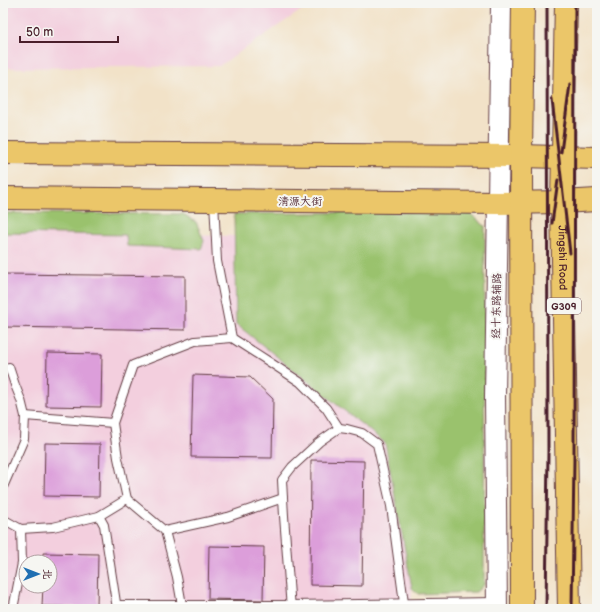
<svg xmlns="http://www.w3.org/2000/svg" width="600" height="612" viewBox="0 0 600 612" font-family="'Balsamiq Sans','LXGW WenKai TC',sans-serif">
  <rect width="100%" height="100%" fill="#f6f6f2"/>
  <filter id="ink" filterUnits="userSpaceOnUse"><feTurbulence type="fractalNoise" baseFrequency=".025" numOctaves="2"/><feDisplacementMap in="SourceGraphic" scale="8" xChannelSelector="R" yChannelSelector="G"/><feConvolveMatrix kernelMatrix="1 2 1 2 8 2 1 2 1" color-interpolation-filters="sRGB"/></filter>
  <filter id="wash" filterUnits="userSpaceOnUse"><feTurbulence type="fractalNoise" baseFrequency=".012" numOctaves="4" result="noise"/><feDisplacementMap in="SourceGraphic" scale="16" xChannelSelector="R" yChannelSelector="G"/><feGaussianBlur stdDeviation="0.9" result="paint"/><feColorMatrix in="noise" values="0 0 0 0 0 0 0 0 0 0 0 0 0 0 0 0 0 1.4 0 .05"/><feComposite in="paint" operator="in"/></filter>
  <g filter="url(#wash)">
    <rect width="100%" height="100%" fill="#f2e2c8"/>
    <g fill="#f3cfde" fill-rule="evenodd">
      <polygon points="3,3 312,3 219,66 3,68"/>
      <path d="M 3,233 L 234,236 L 236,324 L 385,443 L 412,588 L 411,609 L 3,609 ZM 26,562 L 50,562 L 50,586 L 26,586 Z"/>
    </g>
    <g fill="#9ac26d" stroke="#72704c">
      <polygon points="467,211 485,226 484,585 476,592 418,594 412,588 385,443 236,324 234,214"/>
      <polygon points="3,213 183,214 196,222 204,241 201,249 127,246 126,235 3,233"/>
    </g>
    <g id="blocks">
      <g fill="#dc9eda">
        <polygon points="3,274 185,276 185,330 3,327"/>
        <polygon points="47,353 102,354 101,407 46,406"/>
        <polygon points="193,375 250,377 273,399 272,458 191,457"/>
        <polygon points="45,443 100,444 99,497 44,496"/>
        <polygon points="311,460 364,461 362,586 310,585"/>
        <polygon points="209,546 264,547 263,600 208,599"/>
        <polygon points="43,553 98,554 97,607 42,606 43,586 50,586 50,562 43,562"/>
      </g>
    </g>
  </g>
  <g filter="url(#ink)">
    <use href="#blocks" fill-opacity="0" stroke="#633c43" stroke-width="1"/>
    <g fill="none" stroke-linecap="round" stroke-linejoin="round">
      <defs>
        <g id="service">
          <polyline points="214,201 217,261 232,338 268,361 300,382 326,408 339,428"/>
          <polyline points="25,416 113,423"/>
          <polyline points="3,487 24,439 25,416 21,400 15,385 9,367"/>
          <polyline points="127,499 118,458 113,423 133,365 195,341 232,338"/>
          <polyline points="99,516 104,525 117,609"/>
          <polyline points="3,519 21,529 22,563 13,609"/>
          <polyline points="21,529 53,527 99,516 127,499 165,531 177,577 182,605"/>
          <polyline points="165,531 228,517 283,498"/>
          <polyline points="117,605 290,605 496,602"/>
          <polyline points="291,609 284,516 282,480 292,467 319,442 339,428 347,429 362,433 377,444 391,506 404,603 403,609"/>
        </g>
        <polyline id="tertiary" points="497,609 495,397 501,3"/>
        <g id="primary">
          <polyline points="3,153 521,156 597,158"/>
          <polyline points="3,198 498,203 562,202 597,200"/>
        </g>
        <g id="trunk">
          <path id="s1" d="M 566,3 L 562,202 L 569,609"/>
          <polyline points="522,609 521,156 523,3"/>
        </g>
      </defs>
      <use href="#service" stroke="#633c43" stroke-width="10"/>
      <use href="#tertiary" stroke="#633c43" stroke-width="22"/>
      <use href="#primary" stroke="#633c43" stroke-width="24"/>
      <use href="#trunk" stroke="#633c43" stroke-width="24"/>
      <use href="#service" stroke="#fff" stroke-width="8"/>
      <use href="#tertiary" stroke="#fff" stroke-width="20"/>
      <use href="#primary" stroke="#ebc669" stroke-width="22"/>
      <use href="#trunk" stroke="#ebc669" stroke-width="22"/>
      <g stroke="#4a1f2b" stroke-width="3">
        <polyline points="552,100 570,253"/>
        <polyline points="561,152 570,84"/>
        <polyline points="552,223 558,180"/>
        <polyline points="546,609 548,451 547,3"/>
        <polyline points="572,609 574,461 575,3"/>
      </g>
    </g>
  </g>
  <g text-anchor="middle" stroke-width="4" stroke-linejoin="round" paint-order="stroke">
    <rect fill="#f6f6f2" stroke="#7e6067" stroke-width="1" x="547" y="298" width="34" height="16" rx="3"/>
    <g font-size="10" font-weight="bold" fill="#4a1f2b">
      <text x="564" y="310">G309</text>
    </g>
    <g font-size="11" fill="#4a1f2b" stroke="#f6f6f2">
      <text x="300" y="205">清源大街</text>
      <text dy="4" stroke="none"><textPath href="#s1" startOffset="255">Jingshi Road</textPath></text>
      <text transform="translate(496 306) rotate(-89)" y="4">经十东路辅路</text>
    </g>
  </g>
  <rect width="600" height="612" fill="none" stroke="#f6f6f2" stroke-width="16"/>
  <g transform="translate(38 574) rotate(90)"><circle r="19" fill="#f6f6f2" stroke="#b1a0a2"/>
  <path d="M0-3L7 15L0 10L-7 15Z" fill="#1f6fb2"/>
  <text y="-6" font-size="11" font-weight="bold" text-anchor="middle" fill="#4a1f2b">北</text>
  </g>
  <path d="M20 36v6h98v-6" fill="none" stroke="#4a1f2b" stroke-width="2"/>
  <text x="26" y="36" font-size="12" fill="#4a1f2b" stroke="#f6f6f2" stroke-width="3" paint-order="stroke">50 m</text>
</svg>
